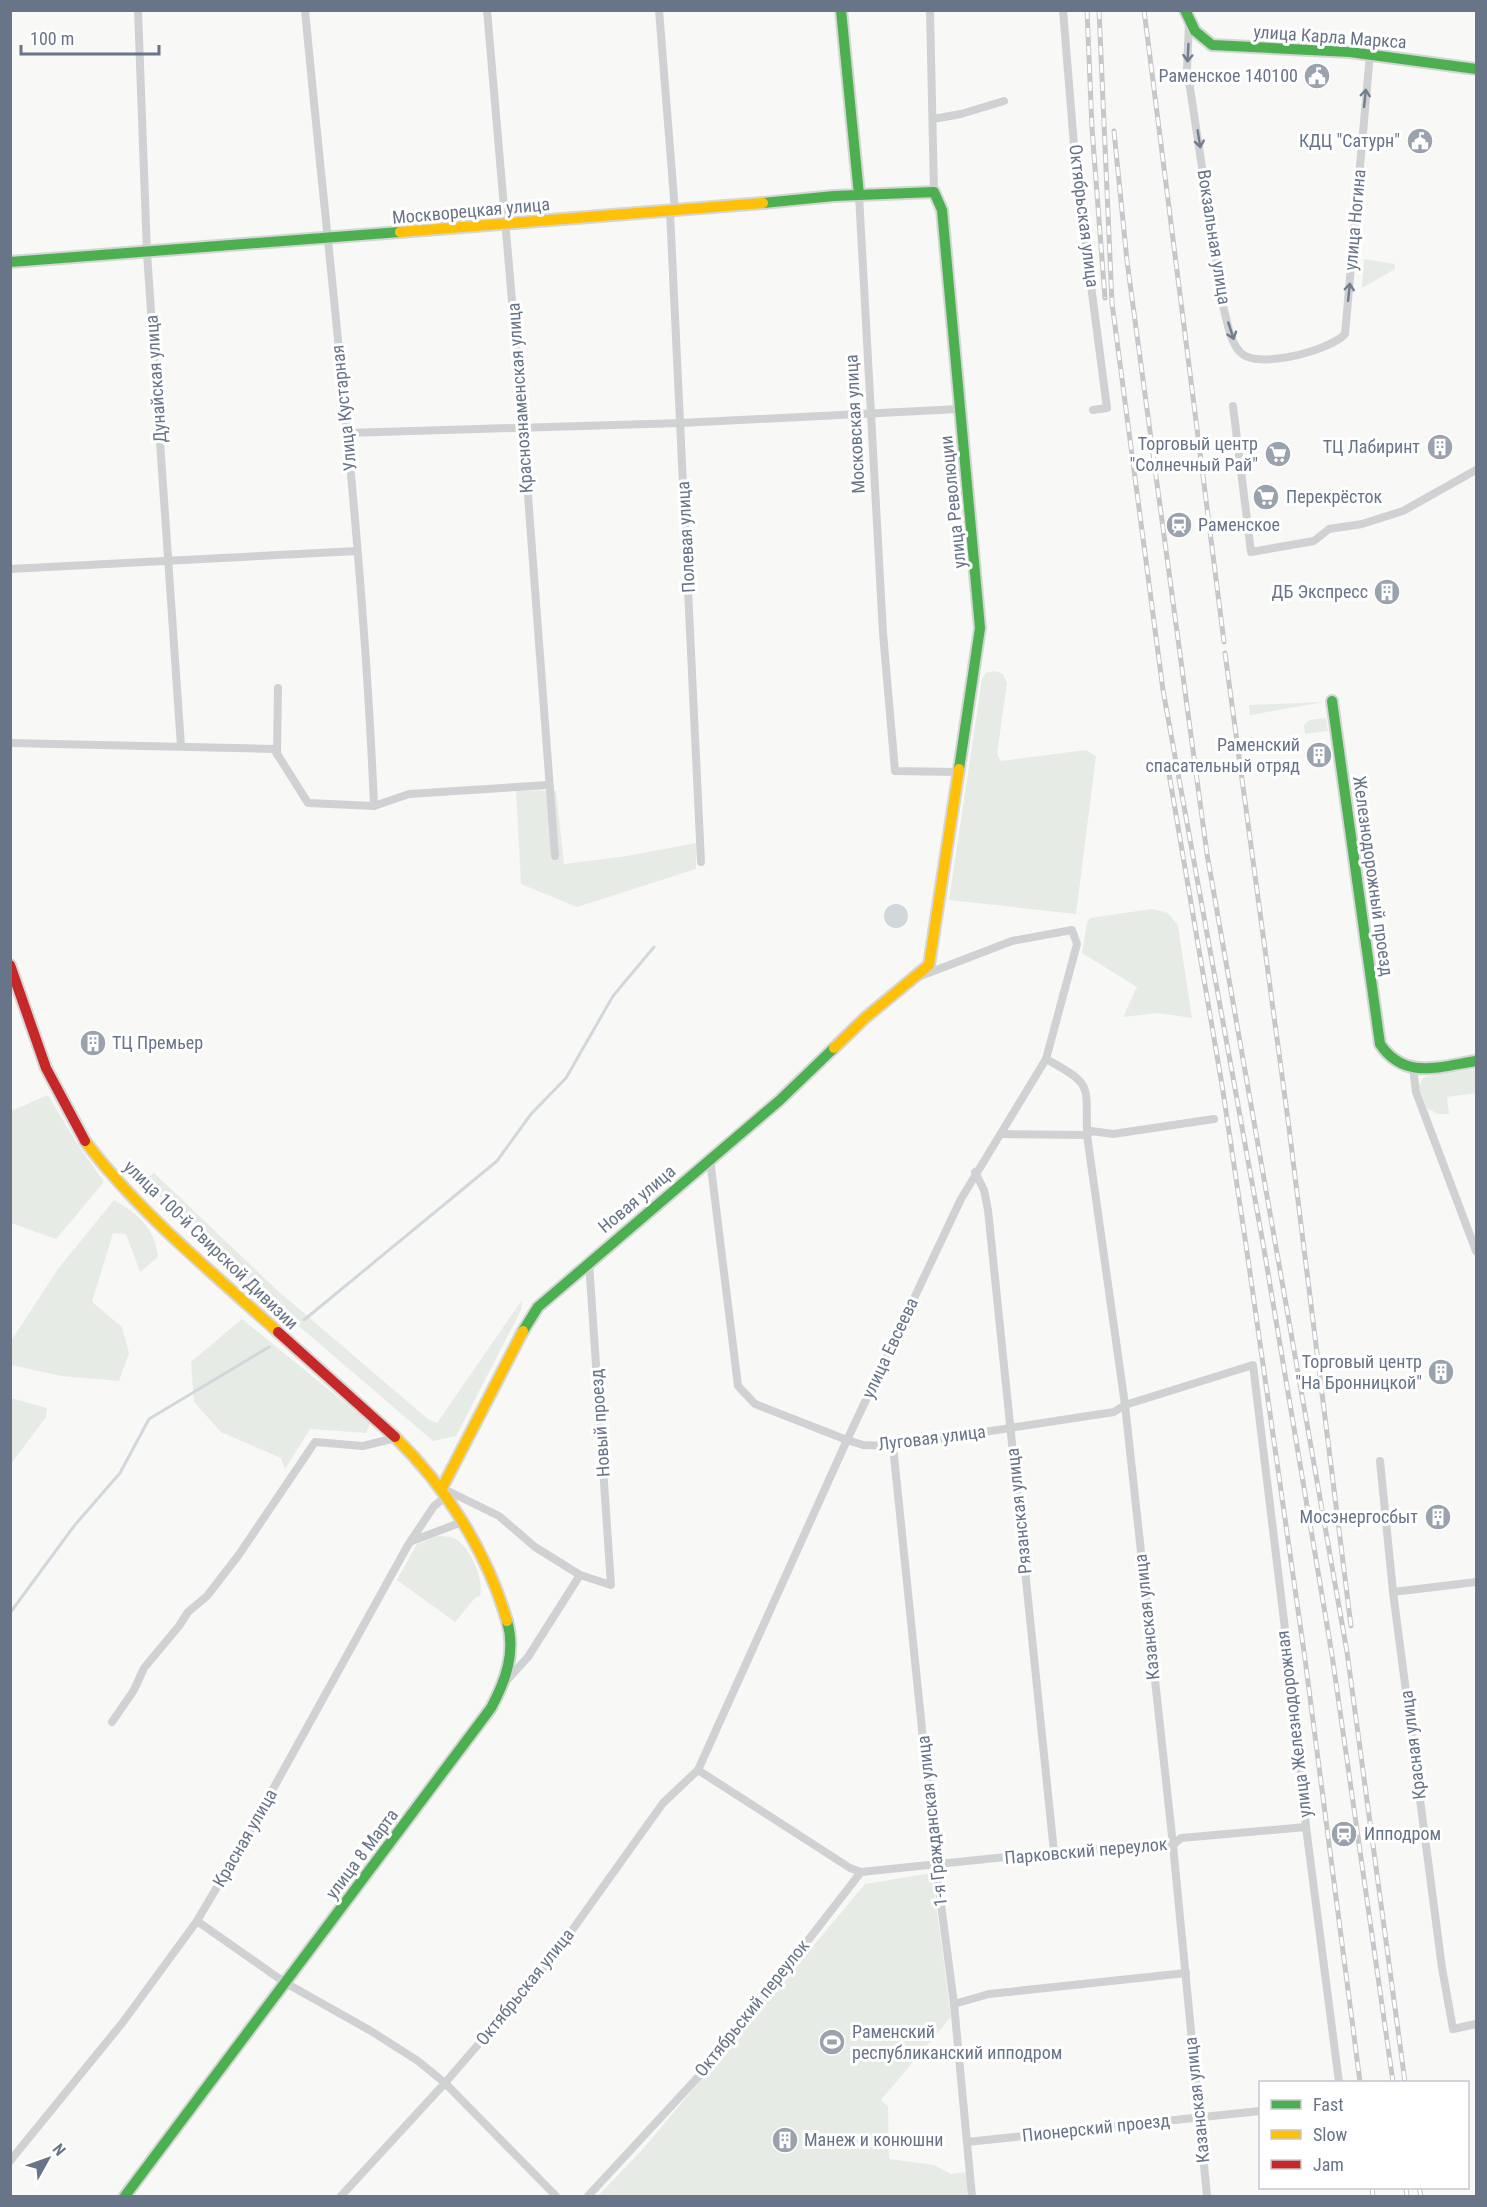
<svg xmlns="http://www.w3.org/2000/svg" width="1487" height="2207" viewBox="0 0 1487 2207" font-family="'Roboto Condensed',sans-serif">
  <rect width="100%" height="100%" fill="#f8f8f7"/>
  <g fill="#e7ebe5">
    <polygon points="1364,259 1395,264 1395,269 1362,288"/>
    <polygon points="995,671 1003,674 1007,683 997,754 1001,761 1086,750 1096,756 1076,914 949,900 982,679 986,673"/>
    <polygon points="1324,702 1250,715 1249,705"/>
    <polygon points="1326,718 1328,731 1305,734 1304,725 1309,720"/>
    <polygon points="516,790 556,791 564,864 627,856 696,843 696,869 577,907 521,884"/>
    <polygon points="1152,909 1168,913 1178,926 1192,1018 1157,1013 1123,1017 1137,987 1082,953 1087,923 1090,918"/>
    <polygon points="1476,1069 1476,1093 1447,1097 1449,1114 1438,1114 1427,1108 1419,1087 1422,1079 1427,1076"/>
    <polygon points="48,1095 76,1142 104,1182 56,1239 11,1223 11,1111"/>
    <polygon points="154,1173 278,1291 429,1420 437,1423 522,1300 521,1310 456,1436 433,1441 279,1309 143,1181"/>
    <path d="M 114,1200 C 139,1215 154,1227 158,1257 L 140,1272 L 126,1234 L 113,1233 L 92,1302 L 122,1327 L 129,1353 L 119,1381 L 61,1376 L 11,1365 L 11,1341 L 58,1269 Z"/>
    <polygon points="242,1319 370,1423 366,1433 310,1429 285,1469 281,1458 221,1432 194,1402 191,1362"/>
    <polygon points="11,1398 47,1408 46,1417 11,1464"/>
    <path d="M 437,1536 C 443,1536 450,1536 456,1539 C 470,1547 485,1582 480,1596 L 475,1598 L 455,1622 L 397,1580 L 417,1544 Z"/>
    <polygon points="932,1873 951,2017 881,2100 888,2106 889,2159 934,2165 951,2174 966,2172 968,2196 598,2196 643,2149 865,1884"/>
  </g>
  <circle fill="#d2d7db" cx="896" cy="916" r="12"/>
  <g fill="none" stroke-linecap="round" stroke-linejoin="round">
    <g stroke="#d2d7db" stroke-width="3">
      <polyline points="304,1320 497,1161 531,1114 566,1078 613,996 654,947"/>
      <polyline points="10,1613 74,1526 120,1473 149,1419 269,1347"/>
    </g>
    <defs>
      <g id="fast">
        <polyline points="841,10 859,195"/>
        <polyline points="1185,10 1195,31 1212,45 1350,52 1476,69"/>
        <polyline points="763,203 834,196 934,192 942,210 980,628 959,769"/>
        <polyline points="10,262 400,232"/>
        <path d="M 1332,701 L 1380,1044 C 1404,1080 1439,1067 1476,1061"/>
        <polyline points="523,1331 538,1307 780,1100 834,1048"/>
        <path d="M 125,2196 L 491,1708 C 506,1680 516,1652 507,1621"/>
      </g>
      <g id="slow">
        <polyline points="400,232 763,203"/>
        <polyline points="834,1048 865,1018 929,965 959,769"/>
        <path d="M 85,1141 C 139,1213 212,1272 278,1332"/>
        <path d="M 395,1437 C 446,1487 487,1552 507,1621"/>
        <polyline points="442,1488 523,1331"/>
      </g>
      <g id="jam">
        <polyline points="10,965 46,1068 85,1141"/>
        <polyline points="278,1332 395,1437"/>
      </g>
    </defs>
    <use href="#fast" stroke="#d5d6d6" stroke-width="14"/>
    <use href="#slow" stroke="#d5d6d6" stroke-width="14"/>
    <use href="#jam" stroke="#d5d6d6" stroke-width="14"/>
    <g stroke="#d0d1d2" stroke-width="8">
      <polyline points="138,10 147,253 181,746"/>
      <path d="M 305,10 C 330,275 363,540 374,806"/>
      <polyline points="487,10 523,429 555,856"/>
      <polyline points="659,10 675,211"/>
      <polyline points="930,10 934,192"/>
      <polyline points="1063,10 1076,170 1107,408 1093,410"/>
      <path d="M 1189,24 L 1187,68 L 1223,306 C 1227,320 1230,343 1241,353 C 1258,370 1331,350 1345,334 L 1370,54"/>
      <polyline points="933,119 961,114 1004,101"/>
      <polyline points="859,195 883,633 895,771 959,772"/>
      <polyline points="670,212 701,862"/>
      <polyline points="1233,406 1251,552 1314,541 1329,529 1362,524 1403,511 1476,470"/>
      <polyline points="347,433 681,423 959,409"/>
      <polyline points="10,569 357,551"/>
      <polyline points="10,743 274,749 308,803 374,806 409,794 548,785"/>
      <polyline points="277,754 278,688"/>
      <path d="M 1046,1059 C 1093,1085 1086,1083 1087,1135 L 1125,1405 L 1173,1845 L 1207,2196"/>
      <polyline points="1413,1068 1416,1092 1476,1251"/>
      <polyline points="1002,1134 1087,1135 1091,1131 1113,1134 1214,1119"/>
      <polyline points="710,1159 738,1386 755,1404 847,1440 863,1445 893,1446 1114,1412 1125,1405 1253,1365 1297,1728 1306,1827 1339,2082"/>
      <polyline points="975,1172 984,1190 988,1210 1054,1852"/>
      <polyline points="893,1446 936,1866 954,2004 972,2196"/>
      <polyline points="1380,1461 1393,1592 1442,1968 1453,2029 1476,2024"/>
      <polyline points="446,1490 499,1516 535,1547 580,1575 611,1585 589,1262"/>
      <polyline points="412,1541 462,1522"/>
      <polyline points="1393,1592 1476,1582"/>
      <polyline points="508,1679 528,1657 580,1575"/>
      <polyline points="112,1722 134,1690 144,1668 179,1626 188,1612 207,1596 238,1556 315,1442 363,1446 395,1438"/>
      <polyline points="698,1770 850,1868 861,1872"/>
      <polyline points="197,1921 284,1982 371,2031 418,2061 445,2083 556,2196"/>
      <polyline points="954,2004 989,1994 1186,1973"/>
      <polyline points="967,2142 1260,2111"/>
      <polyline points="10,2161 123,2022 197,1921 247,1836 408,1545 434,1506 447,1496"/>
      <polyline points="341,2196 445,2083 550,1961 663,1803 698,1770 847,1440 961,1199 1046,1059 1077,944 1072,930 1012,941 918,977"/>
      <polyline points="588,2196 724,2049 861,1872 1054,1852 1173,1845 1181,1838 1306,1827"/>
    </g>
    <use href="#fast" stroke="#4caf50" stroke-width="10"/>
    <use href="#slow" stroke="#ffc107" stroke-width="10"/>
    <use href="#jam" stroke="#c62828" stroke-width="10"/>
    <defs>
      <g id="rail">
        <polyline points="1087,10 1092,128 1105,298"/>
        <polyline points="1099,10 1112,303 1163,690 1264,1249 1332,1655 1393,2082"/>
        <polyline points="1144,10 1224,642"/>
        <polyline points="1114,131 1127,261 1207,854 1347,1652 1405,2082"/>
        <polyline points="1225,653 1288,1120 1351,1626"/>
        <polyline points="1167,762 1222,1085 1246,1245 1305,1659 1360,2082"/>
        <polyline points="1372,2188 1373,2196"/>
        <polyline points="1406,2188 1407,2196"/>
        <polyline points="1419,2188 1421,2196"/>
      </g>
    </defs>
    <use href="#rail" stroke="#c6c7c8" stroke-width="5"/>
    <use href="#rail" stroke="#fff" stroke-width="3" stroke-dasharray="9" stroke-linecap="butt"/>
  </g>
  <defs><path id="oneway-shaft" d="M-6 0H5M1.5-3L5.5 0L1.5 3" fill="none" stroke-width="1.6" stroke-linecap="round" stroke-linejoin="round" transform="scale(1.5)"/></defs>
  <g stroke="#727d8e">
    <use href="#oneway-shaft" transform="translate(1188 53) rotate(93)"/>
    <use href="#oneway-shaft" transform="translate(1365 98) rotate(-84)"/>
    <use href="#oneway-shaft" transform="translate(1199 139) rotate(81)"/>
    <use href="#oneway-shaft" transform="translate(1349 292) rotate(-84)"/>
    <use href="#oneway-shaft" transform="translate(1231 331) rotate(72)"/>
  </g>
  <defs>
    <symbol id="civic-disc" viewBox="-11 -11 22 22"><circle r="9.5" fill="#9aa2ae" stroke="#fff"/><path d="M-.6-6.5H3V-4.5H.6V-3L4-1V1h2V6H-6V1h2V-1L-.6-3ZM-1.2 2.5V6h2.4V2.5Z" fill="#fff"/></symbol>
    <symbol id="building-disc" viewBox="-11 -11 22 22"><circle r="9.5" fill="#9aa2ae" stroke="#fff"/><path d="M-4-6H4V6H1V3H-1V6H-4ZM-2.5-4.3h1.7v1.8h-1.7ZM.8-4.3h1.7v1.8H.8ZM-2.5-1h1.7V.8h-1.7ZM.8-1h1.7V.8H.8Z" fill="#fff"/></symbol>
    <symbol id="supermarket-disc" viewBox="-11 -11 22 22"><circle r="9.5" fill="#9aa2ae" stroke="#fff"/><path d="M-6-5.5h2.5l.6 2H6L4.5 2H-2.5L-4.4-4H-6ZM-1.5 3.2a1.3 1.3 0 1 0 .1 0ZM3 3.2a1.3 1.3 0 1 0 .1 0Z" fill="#fff"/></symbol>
    <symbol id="station-disc" viewBox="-11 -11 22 22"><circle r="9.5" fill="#9aa2ae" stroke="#fff"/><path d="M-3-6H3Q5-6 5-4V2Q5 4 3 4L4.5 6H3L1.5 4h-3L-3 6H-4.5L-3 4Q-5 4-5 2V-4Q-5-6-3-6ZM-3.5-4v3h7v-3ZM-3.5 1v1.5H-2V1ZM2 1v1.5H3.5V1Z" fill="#fff"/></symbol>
    <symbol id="stadium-disc" viewBox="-11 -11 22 22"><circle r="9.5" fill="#9aa2ae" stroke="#fff"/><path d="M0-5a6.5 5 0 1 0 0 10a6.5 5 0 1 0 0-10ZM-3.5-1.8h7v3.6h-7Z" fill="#fff"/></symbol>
  </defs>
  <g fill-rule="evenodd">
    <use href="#civic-disc" x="1302" y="61" width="30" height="30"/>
    <use href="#civic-disc" x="1405" y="126" width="30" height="30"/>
    <use href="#building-disc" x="1425" y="432" width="30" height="30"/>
    <use href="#supermarket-disc" x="1263" y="439" width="30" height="30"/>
    <use href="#supermarket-disc" x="1251" y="482" width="30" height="30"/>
    <use href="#station-disc" x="1164" y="510" width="30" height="30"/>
    <use href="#building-disc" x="1372" y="577" width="30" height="30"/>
    <use href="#building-disc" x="1304" y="740" width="30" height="30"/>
    <use href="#building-disc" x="78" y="1028" width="30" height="30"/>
    <use href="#building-disc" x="1426" y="1357" width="30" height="30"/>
    <use href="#building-disc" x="1423" y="1502" width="30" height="30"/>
    <use href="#station-disc" x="1329" y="1819" width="30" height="30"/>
    <use href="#stadium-disc" x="817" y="2027" width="30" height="30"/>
    <use href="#building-disc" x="770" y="2125" width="30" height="30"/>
  </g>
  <g text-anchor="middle" stroke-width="6" stroke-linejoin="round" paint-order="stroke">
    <g font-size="18" fill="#687487" stroke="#fff">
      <text transform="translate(1330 37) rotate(4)" y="6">улица Карла Маркса</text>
      <text transform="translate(471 211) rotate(-5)" y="6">Москворецкая улица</text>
      <text transform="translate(1084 216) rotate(83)" y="6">Октябрьская улица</text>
      <text transform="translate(1355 220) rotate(-85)" y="6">улица Ногина</text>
      <text transform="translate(1214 237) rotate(81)" y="6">Вокзальная улица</text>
      <text transform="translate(156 379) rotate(-94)" y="6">Дунайская улица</text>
      <text transform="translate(520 398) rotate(-94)" y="6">Краснознаменская улица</text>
      <text transform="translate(344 408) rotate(-96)" y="6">Улица Кустарная</text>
      <text transform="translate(855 424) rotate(-93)" y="6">Московская улица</text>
      <text transform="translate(953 502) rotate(-96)" y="6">улица Революции</text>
      <text transform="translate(686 537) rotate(-93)" y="6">Полевая улица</text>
      <text transform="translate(1373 876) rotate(82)" y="6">Железнодорожный проезд</text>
      <text transform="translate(637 1199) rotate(-40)" y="6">Новая улица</text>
      <text transform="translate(211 1245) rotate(44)" y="6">улица 100-й Свирской Дивизии</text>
      <text transform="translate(890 1348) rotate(-65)" y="6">улица Евсеева</text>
      <text transform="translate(600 1423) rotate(-94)" y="6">Новый проезд</text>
      <text transform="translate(932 1438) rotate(-7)" y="6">Луговая улица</text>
      <text transform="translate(1019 1511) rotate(-96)" y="6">Рязанская улица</text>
      <text transform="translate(1147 1617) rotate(-96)" y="6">Казанская улица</text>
      <text transform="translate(1294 1724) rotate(-97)" y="6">улица Железнодорожная</text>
      <text transform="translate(1413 1745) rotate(-97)" y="6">Красная улица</text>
      <text transform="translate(932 1821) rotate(-96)" y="6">1-я Гражданская улица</text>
      <text transform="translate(245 1838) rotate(-60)" y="6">Красная улица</text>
      <text transform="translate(1086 1851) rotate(-5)" y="6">Парковский переулок</text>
      <text transform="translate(362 1854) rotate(-53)" y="6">улица 8 Марта</text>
      <text transform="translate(525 1987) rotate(-51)" y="6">Октябрьская улица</text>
      <text transform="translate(752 2008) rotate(-51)" y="6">Октябрьский переулок</text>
      <text transform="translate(1197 2100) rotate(-96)" y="6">Казанская улица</text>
      <text transform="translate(1096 2128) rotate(-6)" y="6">Пионерский проезд</text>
    </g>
    <g font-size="18" fill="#687487" stroke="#fff" text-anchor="end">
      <text x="1298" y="82">Раменское 140100</text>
      <text x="1400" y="147">КДЦ "Сатурн"</text>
      <text x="1258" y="450">Торговый центр<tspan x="1258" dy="21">"Солнечный Рай"</tspan></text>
      <text x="1420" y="453">ТЦ Лабиринт</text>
      <text x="1286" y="503" text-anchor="start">Перекрёсток</text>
      <text x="1198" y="531" text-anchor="start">Раменское</text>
      <text x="1368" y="598">ДБ Экспресс</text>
      <text x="1300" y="751">Раменский<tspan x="1300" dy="21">спасательный отряд</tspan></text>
      <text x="112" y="1049" text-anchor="start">ТЦ Премьер</text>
      <text x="1422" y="1368">Торговый центр<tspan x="1422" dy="21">"На Бронницкой"</tspan></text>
      <text x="1418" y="1523">Мосэнергосбыт</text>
      <text x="1364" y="1840" text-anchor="start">Ипподром</text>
      <text x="852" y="2038" text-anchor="start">Раменский<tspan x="852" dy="21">республиканский ипподром</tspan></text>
      <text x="804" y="2146" text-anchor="start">Манеж и конюшни</text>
    </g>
  </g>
  <rect width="1487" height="2207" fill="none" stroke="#687487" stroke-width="24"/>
  <rect x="1259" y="2081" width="210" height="108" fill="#ffffff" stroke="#c3c7cf" stroke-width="1.5"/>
  <rect x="1271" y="2100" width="30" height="9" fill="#4caf50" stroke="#c3c7cf" stroke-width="1.5"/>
  <text x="1313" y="2111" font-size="18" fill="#687487">Fast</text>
  <rect x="1271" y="2130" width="30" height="9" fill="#ffc107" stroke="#c3c7cf" stroke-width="1.5"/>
  <text x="1313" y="2141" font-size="18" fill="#687487">Slow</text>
  <rect x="1271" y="2160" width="30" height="9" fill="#c62828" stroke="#c3c7cf" stroke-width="1.5"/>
  <text x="1313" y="2171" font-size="18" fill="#687487">Jam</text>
  <g transform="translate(48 2159) rotate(50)" stroke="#ffffff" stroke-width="4.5" paint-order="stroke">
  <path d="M0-4.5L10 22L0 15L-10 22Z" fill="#687487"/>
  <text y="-9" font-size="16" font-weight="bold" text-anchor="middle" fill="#687487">N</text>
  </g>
  <path d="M21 45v9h138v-9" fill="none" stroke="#687487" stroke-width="3"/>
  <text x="30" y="45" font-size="18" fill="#687487" stroke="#ffffff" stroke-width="4.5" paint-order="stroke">100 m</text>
</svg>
